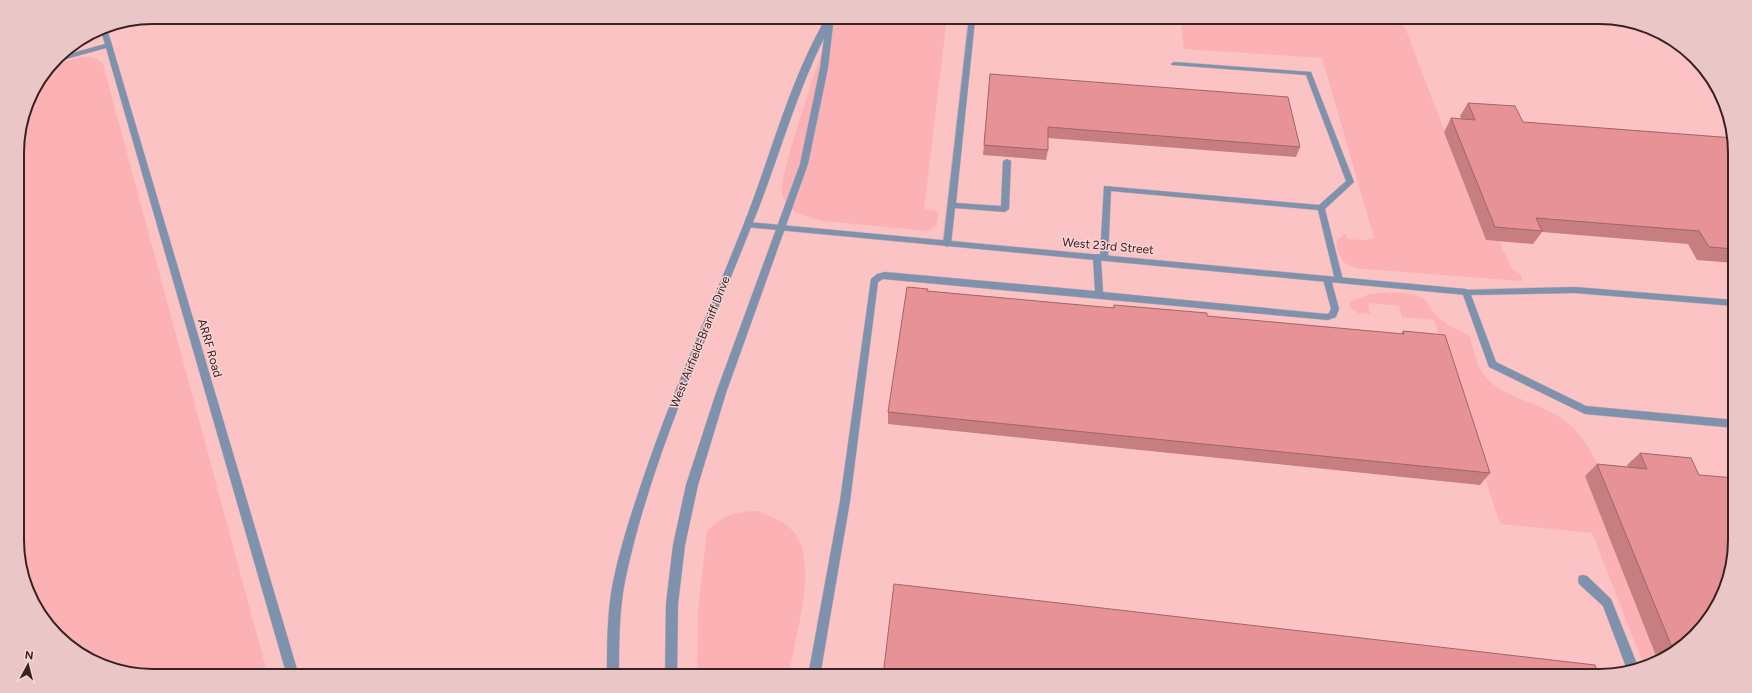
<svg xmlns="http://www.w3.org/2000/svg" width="1752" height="693" viewBox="0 0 1752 693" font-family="Figtree,sans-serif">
  <rect width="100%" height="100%" fill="#fad4d4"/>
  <polygon fill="#fcc3c4" points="153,17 1599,17 1643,24 1675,40 1707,70 1734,135 1735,540 1682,648 1643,669 1608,676 153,676 109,669 51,629 20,566 17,144 31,93 63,51 101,27"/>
  <g fill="#fcb2b5">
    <path d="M 833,17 L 947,17 L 924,210 L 938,211 C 937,222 938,228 927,231 L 824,221 C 809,218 784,212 782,192 C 781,183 788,160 790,151 C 803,106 819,62 833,17 Z"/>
    <path d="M 1180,17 L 1401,17 L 1486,240 L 1499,241 L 1512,269 L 1521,275 L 1522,278 L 1521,281 L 1364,269 C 1358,268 1350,267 1345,263 C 1340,259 1334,245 1338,239 C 1340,237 1344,235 1346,234 L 1347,239 L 1364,240 L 1374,238 L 1322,58 L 1184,49 Z"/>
    <path d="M 93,32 L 92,39 C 83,48 72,52 60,55 L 63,51 Z"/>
    <path d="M 81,57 C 89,57 98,57 103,64 L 268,676 L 153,676 L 109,669 L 51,629 L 20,566 L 17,144 L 31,93 L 53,65 Z"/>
    <path d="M 1379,293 C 1393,293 1413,291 1425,300 C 1429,304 1431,309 1434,313 C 1444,324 1455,329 1469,335 C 1474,348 1475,363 1484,375 C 1497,391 1516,397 1534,404 C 1574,421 1588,439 1603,478 L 1658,661 L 1645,668 L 1592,533 L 1500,524 L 1434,320 L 1402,317 L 1399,306 L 1368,303 L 1370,314 L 1358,313 L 1350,308 L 1349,302 L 1367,295 Z"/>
    <path d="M 757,511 C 770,516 782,520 792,530 C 821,562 794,637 789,676 L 697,676 L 698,611 L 707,531 C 726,514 732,512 757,511 Z"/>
  </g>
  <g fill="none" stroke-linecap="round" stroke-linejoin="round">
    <defs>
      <g id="service">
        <polygon points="969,17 1037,20 1040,22 1037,24 975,20 956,203 1001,206 1003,161 1007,159 1011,161 1009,209 1005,212 955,208 951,244 947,247 943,244"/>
        <polygon points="106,26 112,45 299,676 287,676 106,48 55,62 58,57 105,44 100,28"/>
        <polygon points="1174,62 1311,72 1354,182 1325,209 1343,280 1339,283 1335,280 1318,210 1111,191 1108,258 1107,260 1101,260 1103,292 1327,314 1329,313 1331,309 1323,279 1327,276 1331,279 1339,309 1336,317 1328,320 883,279 878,282 850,501 820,676 808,676 840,501 871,279 877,274 885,272 1095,291 1093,257 1097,254 1100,255 1104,186 1319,205 1346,181 1306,75 1172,65 1171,64"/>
        <polygon points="1575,287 1734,300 1734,306 1575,293 1471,295 1496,362 1586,406 1735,420 1735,428 1585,414 1489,367 1462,292 1463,290"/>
        <polygon points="1583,575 1587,576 1611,599 1639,669 1628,672 1603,606 1579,584 1578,580 1579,576"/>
      </g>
      <polygon id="minor" points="748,222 1466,289 1471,292 1466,295 745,227 744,225 745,223"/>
      <path id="tertiary" d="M 826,18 L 833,20 L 831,23 L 833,25 L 828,68 L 808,164 L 726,393 L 698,485 L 685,545 L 678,604 L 677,676 L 665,676 L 666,604 L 673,545 L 686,485 L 716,393 L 800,164 L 820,68 L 824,38 C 794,98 777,165 751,227 C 706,342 650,460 625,581 C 619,612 619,645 619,676 L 607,676 C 607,645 607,612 613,582 C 621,543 634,505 647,467 C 675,386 711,307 743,226 C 770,159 789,81 826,18 Z"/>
    </defs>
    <use href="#service" stroke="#d3b0b0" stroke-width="1"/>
    <use href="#minor" stroke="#d3b0b0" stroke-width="1"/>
    <use href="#tertiary" stroke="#d3b0b0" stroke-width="1"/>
    <use href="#service" fill="#7f92ad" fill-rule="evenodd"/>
    <use href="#minor" fill="#7f92ad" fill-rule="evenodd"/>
    <use href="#tertiary" fill="#7f92ad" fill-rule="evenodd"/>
  </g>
  <g fill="#c67e81">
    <polygon points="990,74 1300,147 1296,157 1048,138 1048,150 1046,160 983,155"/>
    <polygon points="1468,103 1523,122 1734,138 1734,263 1697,260 1688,244 1542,232 1533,244 1486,240 1444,132 1451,118 1462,119 1460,116"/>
    <polygon points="927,291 1113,308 1114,305 1207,316 1401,334 1403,331 1490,473 1480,485 888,424 888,412"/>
    <polygon points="1640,453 1691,458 1682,648 1658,661 1585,476 1597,464 1628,467 1627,465"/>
  </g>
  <g fill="#e69296" stroke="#a16669">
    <polygon points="990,74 1288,97 1300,147 1048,127 1048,150 984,145"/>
    <polygon points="1468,103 1515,106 1523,122 1734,138 1734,249 1709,247 1699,231 1536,218 1542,231 1495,227 1451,118 1475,120"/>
    <polygon points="907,287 928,289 927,291 1114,308 1114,305 1207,313 1207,316 1404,334 1403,331 1445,335 1490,473 888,412"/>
    <polygon points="1640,453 1691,458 1699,475 1735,478 1735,540 1728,584 1707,623 1682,648 1674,652 1597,464 1647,469"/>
    <polygon points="894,584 1595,665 1599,676 883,676"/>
  </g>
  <g text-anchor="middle" stroke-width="3" stroke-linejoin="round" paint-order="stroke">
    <g font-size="12" fill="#392222" stroke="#fad4d4">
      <text transform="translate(1108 246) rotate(5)" y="4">West 23rd Street</text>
      <text transform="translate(700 342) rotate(-68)" y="4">West Airfield-Braniff Drive</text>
      <text transform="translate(210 348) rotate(74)" y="4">ARRF Road</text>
    </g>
  </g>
  <path d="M0 0H1752V693H0ZM153 24H1599A129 129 0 0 1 1728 153V540A129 129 0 0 1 1599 669H153A129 129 0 0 1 24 540V153A129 129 0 0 1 153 24Z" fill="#ebc6c6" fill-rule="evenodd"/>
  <path fill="none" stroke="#392222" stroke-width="2" d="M153 24H1599A129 129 0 0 1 1728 153V540A129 129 0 0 1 1599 669H153A129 129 0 0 1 24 540V153A129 129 0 0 1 153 24Z"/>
  <g transform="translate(28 665) rotate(7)" stroke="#fad4d4" stroke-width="3" paint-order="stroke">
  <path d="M0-3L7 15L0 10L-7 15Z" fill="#392222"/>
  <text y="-6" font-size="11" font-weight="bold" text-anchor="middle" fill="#392222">N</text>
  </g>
</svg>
